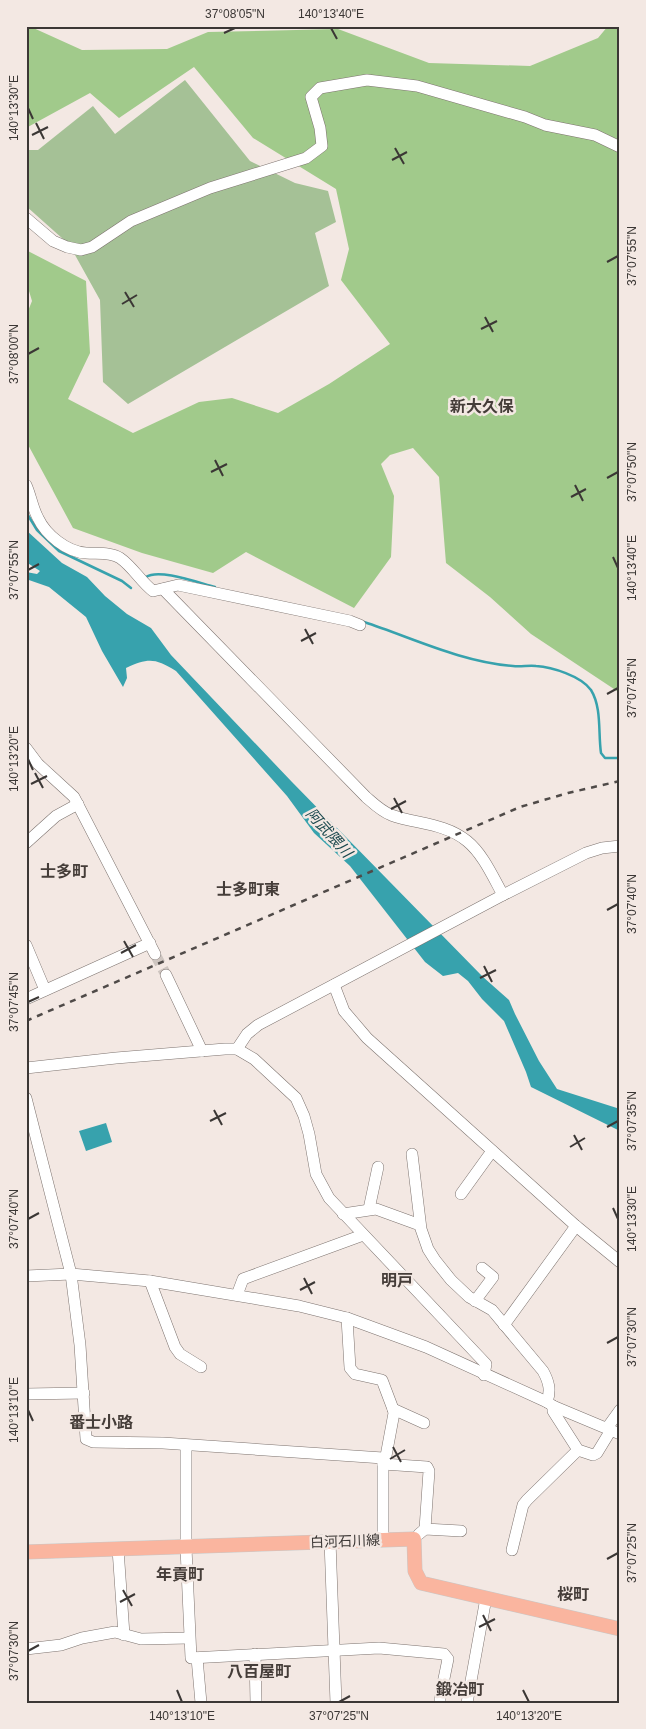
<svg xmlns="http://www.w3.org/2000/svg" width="646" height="1729" viewBox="0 0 646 1729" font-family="Arial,'Noto Sans JP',sans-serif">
  <rect width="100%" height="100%" fill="#f3e8e3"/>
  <polygon fill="#a5c196" points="185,80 250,161 295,183 328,191 336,222 315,233 329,286 128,404 103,382 100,300 75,255 63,239 26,206 26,150 38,150 93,106 115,134"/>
  <polygon fill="#a1ca8b" points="26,26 29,26 82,50 167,49 208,32 338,29 429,63 530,66 598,38 608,26 620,26 620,693 531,634 490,597 446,563 439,477 413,448 390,455 381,464 394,496 391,557 354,608 246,552 213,573 142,553 73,528 26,441 26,316 32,301 26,281 26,250 86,281 90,353 68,399 133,433 199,402 232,398 278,413 329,384 390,344 341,280 349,249 336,189 253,138 194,67 119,118 90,93 26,128"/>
  <g fill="#37a2ad">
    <path d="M 26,530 L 62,563 L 87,577 L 105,596 L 127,614 L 151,628 L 171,655 L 292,782 L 483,977 L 509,1000 L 515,1014 L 539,1061 L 557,1089 L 620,1109 L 620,1131 L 531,1087 L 526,1072 L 504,1021 L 482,999 L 468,981 L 458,973 L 443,976 L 425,962 L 350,866 L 314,833 L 287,796 L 176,671 C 155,658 148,658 126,668 L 127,678 L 123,687 L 102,651 L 86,617 L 49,587 L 26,579 L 26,572 L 37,574 L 40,571 L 26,562 Z"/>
    <polygon points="106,1123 112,1142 86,1151 79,1131"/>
  </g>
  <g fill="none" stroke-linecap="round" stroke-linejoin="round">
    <g stroke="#37a2ad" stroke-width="2.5">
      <polyline points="26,512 37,530 59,551 122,581 131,588"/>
      <path d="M 146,577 C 159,568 199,583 215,587"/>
      <path d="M 364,622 C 413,638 461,662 513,666 C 521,667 529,665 536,666 C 552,667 581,676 591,690 C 602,708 598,733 601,753 L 605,758 L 620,758"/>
    </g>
    <polyline stroke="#cec5c0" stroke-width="11" stroke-dasharray="11 5.5" stroke-linecap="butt" points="155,954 166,975"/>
    <defs>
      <g id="minor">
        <polyline points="26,218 53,241 67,247 81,250 92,247 131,221 210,188 306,158 322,146 320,128 311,97 320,88 367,80 417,86 525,117 545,125 595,135 620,147"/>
        <path d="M 26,485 C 31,496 32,507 38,518 C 46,535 67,552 86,553 C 97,554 111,552 120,558 C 133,567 141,582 153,591 L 178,585 L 350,621 L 360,625"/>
        <path d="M 163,589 L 366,797 C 374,804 381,811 391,815 C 416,824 445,823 467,841 C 483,854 493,877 503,895"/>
        <polyline points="26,748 38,764 74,797 155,954"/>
        <polyline points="26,843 56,816 78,804"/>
        <polyline points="26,945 45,990"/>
        <polyline points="166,975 202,1051"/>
        <polyline points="334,985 344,1011 367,1038 576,1226 620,1262"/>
        <polyline points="26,999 150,943"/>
        <polyline points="237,1049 247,1034 258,1025 503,895 586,853 602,848 620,846"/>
        <polyline points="26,1068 116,1058 225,1049 237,1049 254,1059 296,1098 304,1116 309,1134 316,1174 329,1198 486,1364 484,1375"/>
        <polyline points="26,1098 71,1274 80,1345 86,1439 93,1442 163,1443 383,1458 383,1540"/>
        <path d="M 412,1154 L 421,1229 L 428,1249 L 435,1260 L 451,1280 L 469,1297 L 492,1310 L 543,1371 C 549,1382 551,1390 547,1402"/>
        <polyline points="461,1194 492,1151"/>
        <polyline points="369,1209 378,1167"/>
        <polyline points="343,1214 376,1209 420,1225"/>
        <polyline points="26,1276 71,1274 150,1281 299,1306 347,1318 426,1347 547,1402 553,1406 620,1434"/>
        <polyline points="150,1281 175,1347 180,1354 201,1367"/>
        <polyline points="237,1295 243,1279 363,1235"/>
        <polyline points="475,1301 493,1277 482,1268"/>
        <polyline points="347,1318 350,1368 355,1374 382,1380 393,1409 394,1413 386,1456 383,1458"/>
        <polyline points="504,1325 576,1226"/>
        <polyline points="26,1394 84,1393"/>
        <polyline points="553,1406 553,1411 578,1450 593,1455 597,1453 611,1430"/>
        <polyline points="393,1409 424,1423"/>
        <polyline points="607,1428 620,1410"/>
        <polyline points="186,1445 186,1548 191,1658 379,1648 444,1654 448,1659 440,1698 440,1703"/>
        <polyline points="383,1464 427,1467 429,1471 425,1529"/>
        <polyline points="419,1534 425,1529 461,1531"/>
        <polyline points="330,1541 336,1703"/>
        <polyline points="118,1549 124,1635"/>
        <polyline points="512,1550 523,1505 527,1500 578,1450"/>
        <polyline points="26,1649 61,1645 82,1638 115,1632 141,1639 189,1638"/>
        <polyline points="255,1654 256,1703"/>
        <polyline points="197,1658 201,1703"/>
        <polyline points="467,1703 486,1598"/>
      </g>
      <polyline id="major" points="26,1552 414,1539 415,1571 421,1583 620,1629"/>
    </defs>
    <use href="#minor" stroke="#7d736f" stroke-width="12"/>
    <use href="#major" stroke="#c8c7c6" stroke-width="15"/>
    <use href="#minor" stroke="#fff" stroke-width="11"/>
    <use href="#major" stroke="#fab59f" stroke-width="14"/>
    <polyline stroke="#4f4a48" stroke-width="2.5" stroke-dasharray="6 6" stroke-linecap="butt" points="26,1021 520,807 568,793 620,781"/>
  </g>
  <path fill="none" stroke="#3b3735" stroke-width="2" d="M 331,28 L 337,39M 224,33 L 235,28M 28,108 L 33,119M 36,123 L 44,139M 32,135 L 48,127M 395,148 L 404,164M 392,160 L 407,152M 607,262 L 618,256M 125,292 L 134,307M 122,304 L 137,295M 485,317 L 493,332M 481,329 L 497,321M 28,354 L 39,348M 215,460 L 223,476M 211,472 L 227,464M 607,478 L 618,472M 575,485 L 583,501M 571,497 L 586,489M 613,557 L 618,568M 28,570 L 39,564M 305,629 L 313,644M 301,641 L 316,633M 607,694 L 618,688M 28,759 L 33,770M 35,773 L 43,788M 31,784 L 47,776M 394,798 L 402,813M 391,809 L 406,801M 607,910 L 618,904M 124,941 L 133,957M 121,953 L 136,945M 484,966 L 492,982M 480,978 L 496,970M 28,1002 L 39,997M 214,1110 L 222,1125M 210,1121 L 226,1113M 607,1127 L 618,1121M 574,1135 L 582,1150M 570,1147 L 585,1138M 613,1208 L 618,1219M 28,1219 L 39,1213M 304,1278 L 312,1294M 300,1290 L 315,1282M 607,1343 L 618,1337M 28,1410 L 33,1421M 393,1447 L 401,1462M 390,1459 L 405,1450M 607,1559 L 618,1553M 123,1590 L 132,1606M 120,1602 L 135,1594M 483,1615 L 491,1631M 479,1627 L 495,1619M 28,1651 L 39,1645M 177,1690 L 182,1702M 523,1690 L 529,1702M 339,1702 L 350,1696"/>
  <g text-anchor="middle" stroke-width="5" stroke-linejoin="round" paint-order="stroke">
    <g font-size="14" fill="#3b3735" stroke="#f3e8e3">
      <text transform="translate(345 1541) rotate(-2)" y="5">白河石川線</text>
    </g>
    <g font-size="15" font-style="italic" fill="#1a484d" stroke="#f3e8e3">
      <text transform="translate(329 833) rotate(48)" y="5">阿武隈川</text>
    </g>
    <g font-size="16" font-weight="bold" fill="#453d39" stroke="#f3e8e3">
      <text x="482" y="412">新大久保</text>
      <text x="64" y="877">士多町</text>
      <text x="248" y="895">士多町東</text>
      <text x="397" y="1286">明戸</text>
      <text x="101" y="1428">番士小路</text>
      <text x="180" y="1580">年貢町</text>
      <text x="573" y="1600">桜町</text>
      <text x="259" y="1677">八百屋町</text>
      <text x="460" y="1695">鍛冶町</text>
    </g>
  </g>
  <rect width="646" height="1729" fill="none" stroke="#f3e8e3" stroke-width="55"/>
  <rect x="28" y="28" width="590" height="1674" fill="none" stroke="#3b3735" stroke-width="2"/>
  <g font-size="12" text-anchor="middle" fill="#3b3735">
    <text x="235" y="18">37°08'05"N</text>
    <text x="331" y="18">140°13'40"E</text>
    <text transform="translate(14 108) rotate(-90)" y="4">140°13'30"E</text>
    <text transform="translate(632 256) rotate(-90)" y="4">37°07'55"N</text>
    <text transform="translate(14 354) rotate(-90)" y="4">37°08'00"N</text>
    <text transform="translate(632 472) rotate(-90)" y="4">37°07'50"N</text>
    <text transform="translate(632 568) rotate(-90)" y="4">140°13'40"E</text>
    <text transform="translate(14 570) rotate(-90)" y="4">37°07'55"N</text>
    <text transform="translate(632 688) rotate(-90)" y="4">37°07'45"N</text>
    <text transform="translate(14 759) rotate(-90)" y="4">140°13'20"E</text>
    <text transform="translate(632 904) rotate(-90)" y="4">37°07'40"N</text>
    <text transform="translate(14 1002) rotate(-90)" y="4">37°07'45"N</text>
    <text transform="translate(632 1121) rotate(-90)" y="4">37°07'35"N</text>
    <text transform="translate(14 1219) rotate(-90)" y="4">37°07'40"N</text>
    <text transform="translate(632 1219) rotate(-90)" y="4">140°13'30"E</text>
    <text transform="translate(632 1337) rotate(-90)" y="4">37°07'30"N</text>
    <text transform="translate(14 1410) rotate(-90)" y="4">140°13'10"E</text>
    <text transform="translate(632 1553) rotate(-90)" y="4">37°07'25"N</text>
    <text transform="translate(14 1651) rotate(-90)" y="4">37°07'30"N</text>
    <text x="182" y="1720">140°13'10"E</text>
    <text x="339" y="1720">37°07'25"N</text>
    <text x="529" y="1720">140°13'20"E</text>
  </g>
</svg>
